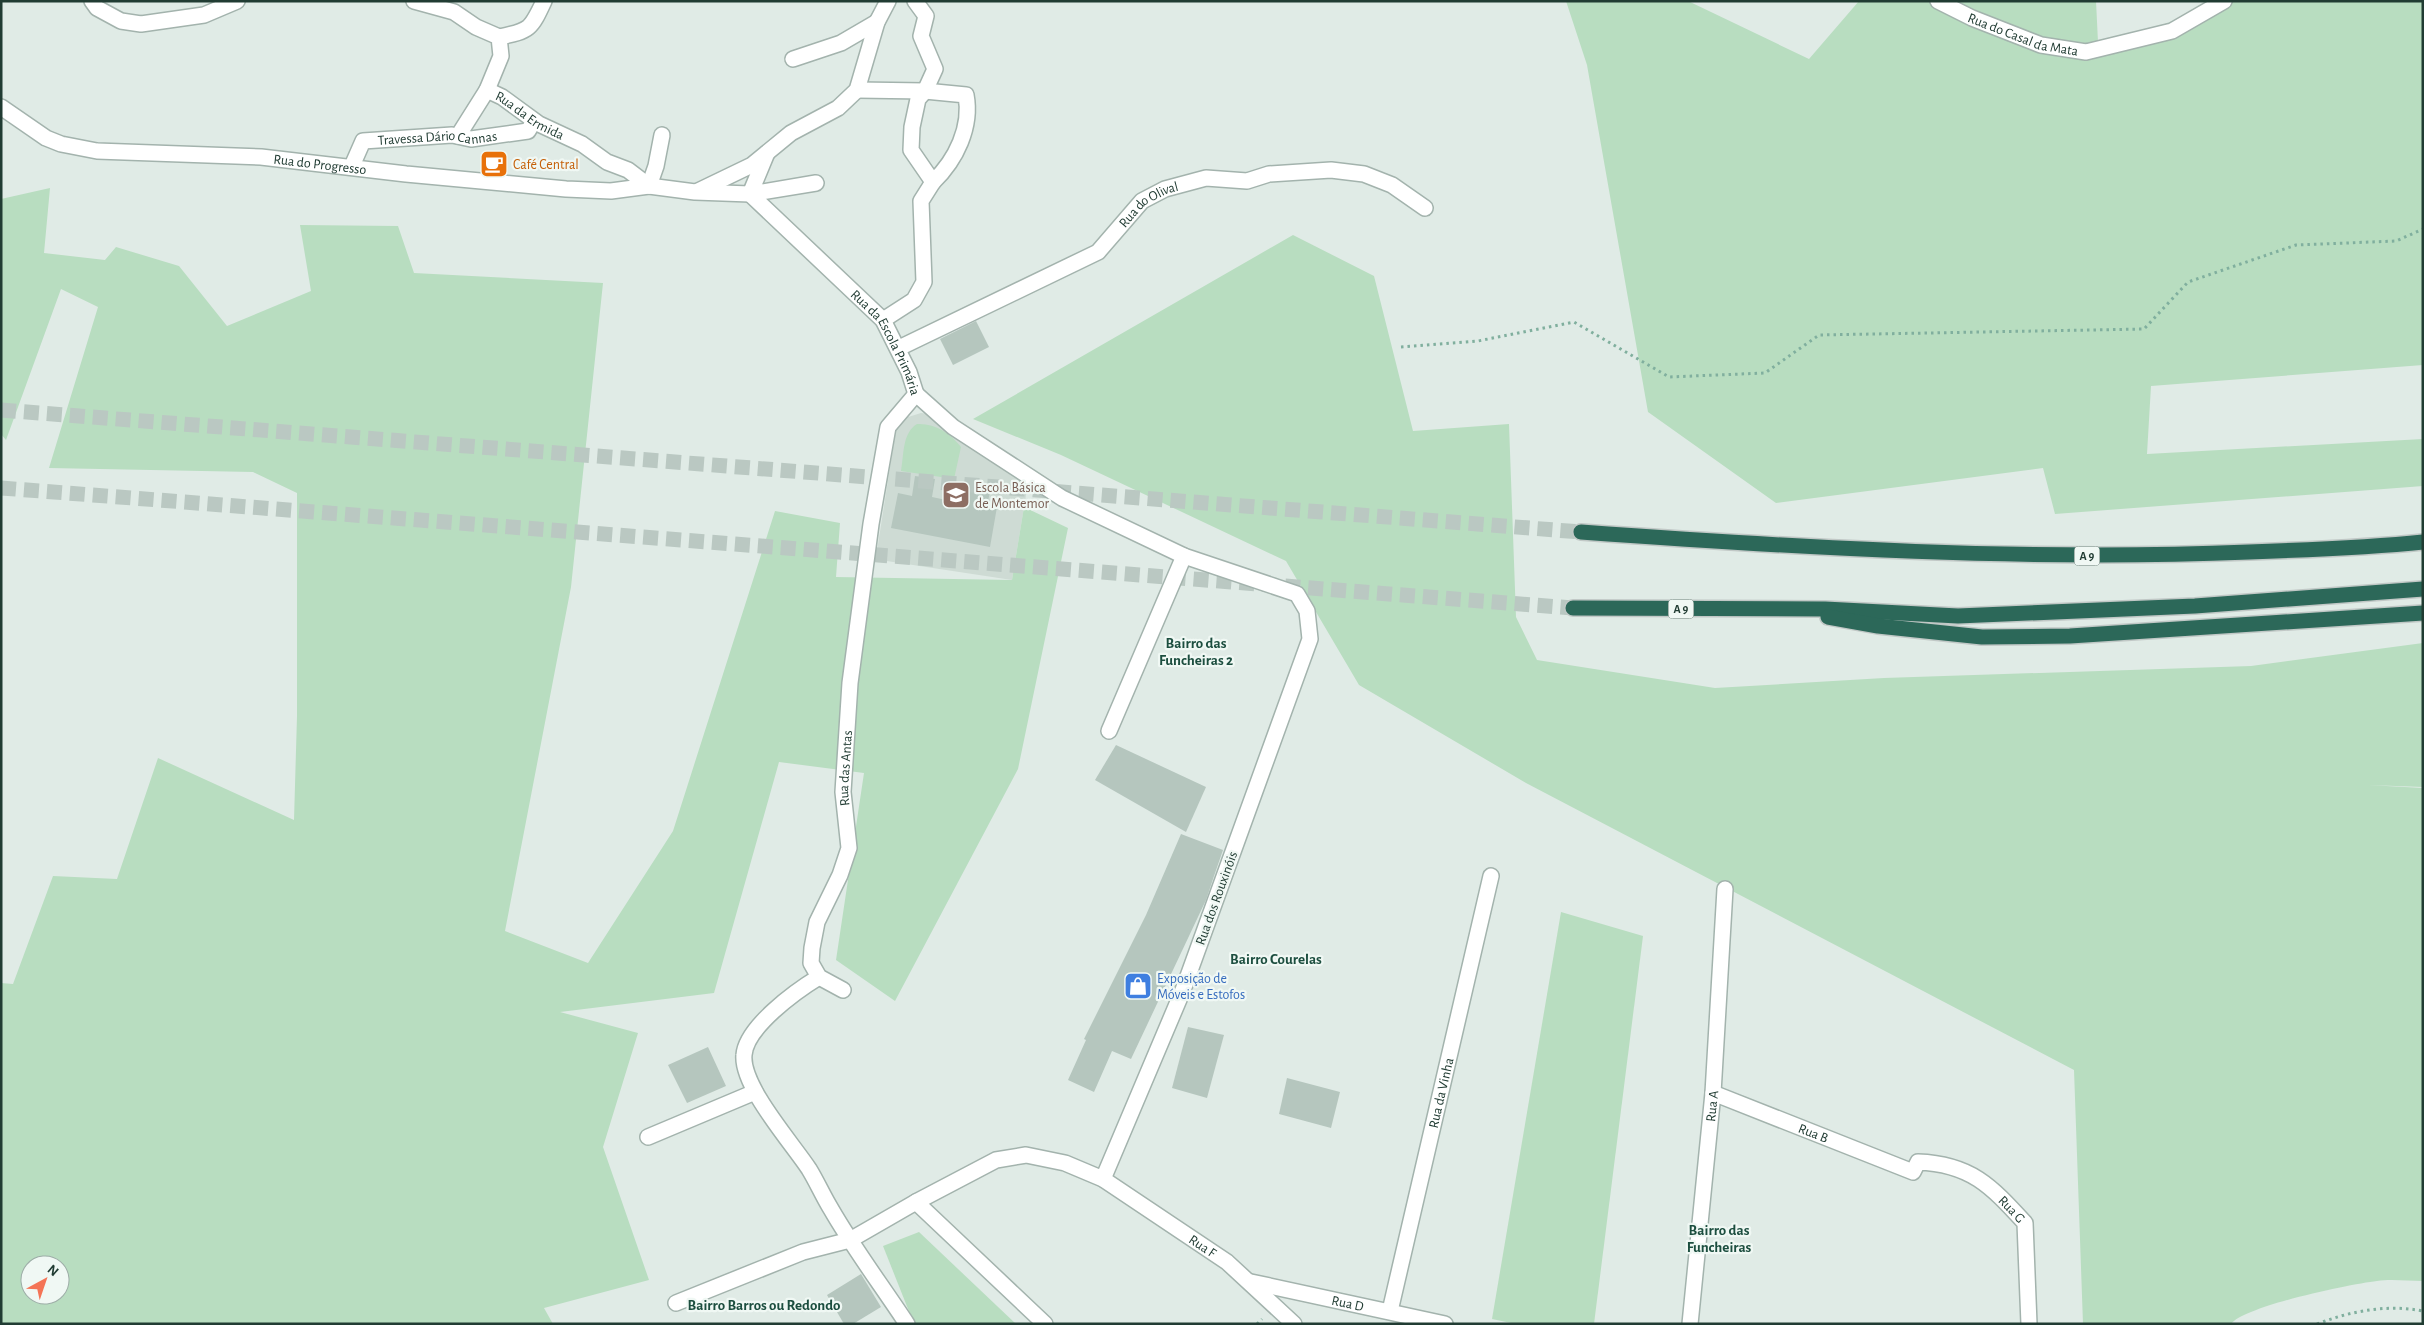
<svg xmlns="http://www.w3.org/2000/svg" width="2424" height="1325" viewBox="0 0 2424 1325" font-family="'Alegreya Sans',sans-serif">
  <rect width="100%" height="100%" fill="#e0ebe6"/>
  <polygon fill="#cedbd4" points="921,413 930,414 1028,483 1012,580 880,560 876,557 896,429 905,418"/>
  <g fill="#b8ddc0" fill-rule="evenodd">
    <path d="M 1566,1 L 1688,1 L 1809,59 L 1859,1 L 2096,1 L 2098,42 C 2141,34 2172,25 2210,1 L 2423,1 L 2423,365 L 2151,386 L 2147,454 L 2423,439 L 2423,486 L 2055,514 L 2043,468 L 1776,503 L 1648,412 L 1587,65 Z"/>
    <path d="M 50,188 L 44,253 L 105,260 L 116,247 L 179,266 L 227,326 L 311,291 L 300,225 L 398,226 L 414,273 L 603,283 L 571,587 L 505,931 L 588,963 L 673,831 L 775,511 L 840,523 L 836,577 L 1012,580 L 1024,507 L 1068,528 L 1018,769 L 895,1001 L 836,960 L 864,773 L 779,762 L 714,993 L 560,1012 L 638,1033 L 603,1147 L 649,1280 L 544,1308 L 553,1324 L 1,1324 L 1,983 L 13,984 L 53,876 L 117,879 L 158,758 L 294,820 L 297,716 L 297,493 L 253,472 L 49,468 L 98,307 L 61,289 L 6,440 L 1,434 L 1,199 ZM 30,1265 L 60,1265 L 60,1295 L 30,1295 Z"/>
    <path d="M 1293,235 L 1374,276 L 1413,431 L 1509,424 L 1516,617 L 1537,660 L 1715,688 L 1884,678 L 2251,666 L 2423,643 L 2423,787 L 2368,785 L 2423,788 L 2423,1281 C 2408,1281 2391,1279 2377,1281 C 2350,1284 2245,1306 2231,1324 L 2083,1324 L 2074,1070 L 1526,783 L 1359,685 L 1286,561 L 1061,455 L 973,419 Z"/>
    <path d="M 917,424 C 935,423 950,433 961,447 L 954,479 L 901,471 C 904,455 902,433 917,424 Z"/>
    <polygon points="1561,912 1643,936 1594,1324 1516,1324 1492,1319"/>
    <polygon points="919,1232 1016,1324 914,1324 883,1246"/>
  </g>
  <g fill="#b5c6be">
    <polygon points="976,321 989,347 953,365 940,339"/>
    <polygon points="915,476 935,479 932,497 965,504 969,484 991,488 987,505 997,507 990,547 891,528 898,493 912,496"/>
    <polygon points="1116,745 1206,787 1186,832 1095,780"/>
    <polygon points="1181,834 1223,850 1214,876 1206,900 1131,1059 1112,1051 1094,1092 1068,1080 1086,1040 1084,1039 1146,915"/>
    <polygon points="1188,1027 1224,1035 1207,1098 1172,1088"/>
    <polygon points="708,1047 726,1086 687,1103 668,1065"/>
    <polygon points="1287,1078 1340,1092 1331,1128 1279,1114"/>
    <polygon points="861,1274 881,1307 853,1324 844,1324 827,1295"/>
  </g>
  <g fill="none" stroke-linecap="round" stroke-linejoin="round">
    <g stroke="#bac8c2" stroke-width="15" stroke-dasharray="15 8" stroke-linecap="butt">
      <polyline points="1,410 1581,532"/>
      <polyline points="1,488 1573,608"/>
    </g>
    <defs>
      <g id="street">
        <polyline points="92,1 97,8 121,21 141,24 204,15 237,1"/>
        <polyline points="414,1 454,12 476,27 499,37 501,56 487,90 458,136"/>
        <path id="s1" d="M 1938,1 L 1972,18 L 2041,45 L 2086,52 L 2172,31 L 2224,1"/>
        <path d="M 499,37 C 530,31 531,29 544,1"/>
        <polyline points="793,59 841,43 877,22"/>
        <path id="s2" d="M 487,90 L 502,97 L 539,124 L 582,144 L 607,162 L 628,170 L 649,186"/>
        <path d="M 857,90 L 925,91 L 966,95 C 972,127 956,160 933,182"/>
        <path id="s3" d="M 1,107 L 46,138 L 61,144 L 97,151 L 261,157 L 406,174 L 566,189 L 611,191 L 649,186 L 695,192 L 750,194 L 816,183"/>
        <path id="s4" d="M 767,153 L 750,194 L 883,320 L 909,372 L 916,394"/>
        <path id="s5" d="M 352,166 L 363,141 L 452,135 L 471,139 L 528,131 L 534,121"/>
        <polyline points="649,186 656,166 662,135"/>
        <polyline points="698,191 752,165 791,133 838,108 857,90 877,22 888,1"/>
        <polyline points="883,320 914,300 924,282 921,201 933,182 911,150 912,127 918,99 925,91 935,69 921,36 926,16 915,1"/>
        <path id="s6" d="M 899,348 L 1098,252 L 1142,201 L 1165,189 L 1206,178 L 1247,181 L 1269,174 L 1331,170 L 1364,174 L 1392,185 L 1425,208"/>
        <polyline points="916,394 953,427 1062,498 1184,556 1297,594 1307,611 1310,639 1183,990 1103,1179"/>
        <polyline points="1109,731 1184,556"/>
        <path d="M 819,977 C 796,991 746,1027 744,1055 C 741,1086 792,1143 809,1169 C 817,1182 823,1196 831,1209 C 854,1249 882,1286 907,1324"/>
        <path id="s7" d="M 843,990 L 819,977 L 811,963 L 812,948 L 817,922 L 840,875 L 849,848 L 843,792 L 850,683 L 871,524 L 888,427 L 916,394"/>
        <path id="s8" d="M 1713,1093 L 1913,1172 L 1918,1162 C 1971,1164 1991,1186 2025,1223 L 2029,1324"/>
        <polyline points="648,1137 755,1092"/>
        <path id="s9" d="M 916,1202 L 996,1160 L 1026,1155 L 1065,1163 L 1103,1179 L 1227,1262 L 1294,1324"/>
        <path id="s10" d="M 1251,1282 L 1445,1324"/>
        <polyline points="676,1303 803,1252 850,1240 916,1202 1045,1324"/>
        <path id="s11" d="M 1390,1311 L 1491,876"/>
        <path id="s12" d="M 1690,1324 L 1713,1093 L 1725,889"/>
      </g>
      <g id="highway">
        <path d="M 1581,532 C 1804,548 2026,561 2249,552 C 2307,550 2365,548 2423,542"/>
        <polyline points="1573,608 1825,609 1958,616 2195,606 2423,589"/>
        <polyline points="1828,617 1878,626 1982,637 2070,636 2423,613"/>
      </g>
    </defs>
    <use href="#street" stroke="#a3b3ad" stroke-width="18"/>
    <use href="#highway" stroke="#c1c8c6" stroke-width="18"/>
    <g stroke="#80af9e" stroke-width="3" stroke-dasharray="2.5 4" stroke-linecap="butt">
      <polyline points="1401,347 1478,341 1574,322 1669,377 1765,373 1819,335 2144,329 2188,282 2296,245 2396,241 2423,229"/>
      <polyline points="1257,1324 1262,1319"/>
      <path d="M 2317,1324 C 2351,1311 2387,1304 2423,1311"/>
    </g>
    <use href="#street" stroke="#fff" stroke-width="15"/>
    <use href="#highway" stroke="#2c6859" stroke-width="15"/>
  </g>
  <defs>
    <symbol id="cafe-square" viewBox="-11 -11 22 22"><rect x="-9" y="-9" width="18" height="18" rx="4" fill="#e8710a" stroke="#f0f8f4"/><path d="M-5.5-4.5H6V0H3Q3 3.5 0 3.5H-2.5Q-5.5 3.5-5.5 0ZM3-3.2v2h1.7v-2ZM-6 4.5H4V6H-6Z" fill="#fff"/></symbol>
    <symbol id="school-square" viewBox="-11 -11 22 22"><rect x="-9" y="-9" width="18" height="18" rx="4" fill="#8d6e63" stroke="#f0f8f4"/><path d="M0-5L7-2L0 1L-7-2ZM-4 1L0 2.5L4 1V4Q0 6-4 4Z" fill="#fff"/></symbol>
    <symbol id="shop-square" viewBox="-11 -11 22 22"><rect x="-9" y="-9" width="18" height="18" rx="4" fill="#3f7fe0" stroke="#f0f8f4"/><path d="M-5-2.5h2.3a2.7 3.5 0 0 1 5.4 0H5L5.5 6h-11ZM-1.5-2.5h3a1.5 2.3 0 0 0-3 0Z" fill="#fff"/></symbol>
  </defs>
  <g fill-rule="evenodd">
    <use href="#cafe-square" x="478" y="148" width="32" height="32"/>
    <use href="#school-square" x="940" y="479" width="32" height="32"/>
    <use href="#shop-square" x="1122" y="970" width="32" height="32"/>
  </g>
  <g text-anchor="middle" stroke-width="4.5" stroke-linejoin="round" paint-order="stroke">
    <g fill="#f0f8f4" stroke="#5f746d" stroke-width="1">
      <rect x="2074.5" y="546.5" width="25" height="19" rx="4"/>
      <rect x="1668.5" y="599.5" width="25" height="19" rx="4"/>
    </g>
    <g font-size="12" font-weight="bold" fill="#213c33">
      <text x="2087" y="560">A 9</text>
      <text x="1681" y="613">A 9</text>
    </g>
    <g font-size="14" fill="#213c33" stroke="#f0f8f4">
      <text dy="5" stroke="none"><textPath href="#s1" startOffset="92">Rua do Casal da Mata</textPath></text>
      <text dy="5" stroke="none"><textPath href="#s2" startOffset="50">Rua da Ermida</textPath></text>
      <text dy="5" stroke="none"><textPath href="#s5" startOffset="102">Travessa Dário Cannas</textPath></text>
      <text dy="5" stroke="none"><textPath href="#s3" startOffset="331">Rua do Progresso</textPath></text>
      <text dy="5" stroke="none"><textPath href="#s6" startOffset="292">Rua do Olival</textPath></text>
      <text dy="5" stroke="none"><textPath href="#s4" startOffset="248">Rua da Escola Primária</textPath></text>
      <text dy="5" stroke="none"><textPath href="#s7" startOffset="246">Rua das Antas</textPath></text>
      <text transform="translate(1216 898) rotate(-70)" y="5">Rua dos Rouxinóis</text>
      <text dy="5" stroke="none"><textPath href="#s11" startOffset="224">Rua da Vinha</textPath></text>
      <text dy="5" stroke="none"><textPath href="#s12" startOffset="219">Rua A</textPath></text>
      <text dy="5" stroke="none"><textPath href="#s8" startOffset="108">Rua B</textPath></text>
      <text dy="5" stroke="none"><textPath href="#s8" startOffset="335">Rua G</textPath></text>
      <text dy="5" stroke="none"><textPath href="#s9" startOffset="322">Rua F</textPath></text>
      <text dy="5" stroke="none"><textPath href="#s10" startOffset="99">Rua D</textPath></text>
    </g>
    <g font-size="14" fill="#c56008" stroke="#f0f8f4" text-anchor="start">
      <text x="513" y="169">Café Central</text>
    </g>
    <g font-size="14" fill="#785e54" stroke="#f0f8f4" text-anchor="start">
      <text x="975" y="492">Escola Básica<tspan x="975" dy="16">de Montemor</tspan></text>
    </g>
    <g font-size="14" fill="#366cbe" stroke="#f0f8f4" text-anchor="start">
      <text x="1157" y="983">Exposição de<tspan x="1157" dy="16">Móveis e Estofos</tspan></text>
    </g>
    <g font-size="15" font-weight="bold" fill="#1c4e3f" stroke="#f0f8f4">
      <text x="1196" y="648">Bairro das<tspan x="1196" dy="17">Funcheiras 2</tspan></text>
      <text x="1276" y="964">Bairro Courelas</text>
      <text x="1719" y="1235">Bairro das<tspan x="1719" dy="17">Funcheiras</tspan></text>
      <text x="764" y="1310">Bairro Barros ou Redondo</text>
    </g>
  </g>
  <rect width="2424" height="1325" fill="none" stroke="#213c33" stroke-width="5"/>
  <g transform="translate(45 1280) rotate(40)"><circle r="24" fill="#f0f8f4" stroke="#9dada7"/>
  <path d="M0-4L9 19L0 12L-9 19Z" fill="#f47456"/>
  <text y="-8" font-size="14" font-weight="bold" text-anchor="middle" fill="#213c33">N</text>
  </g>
</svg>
